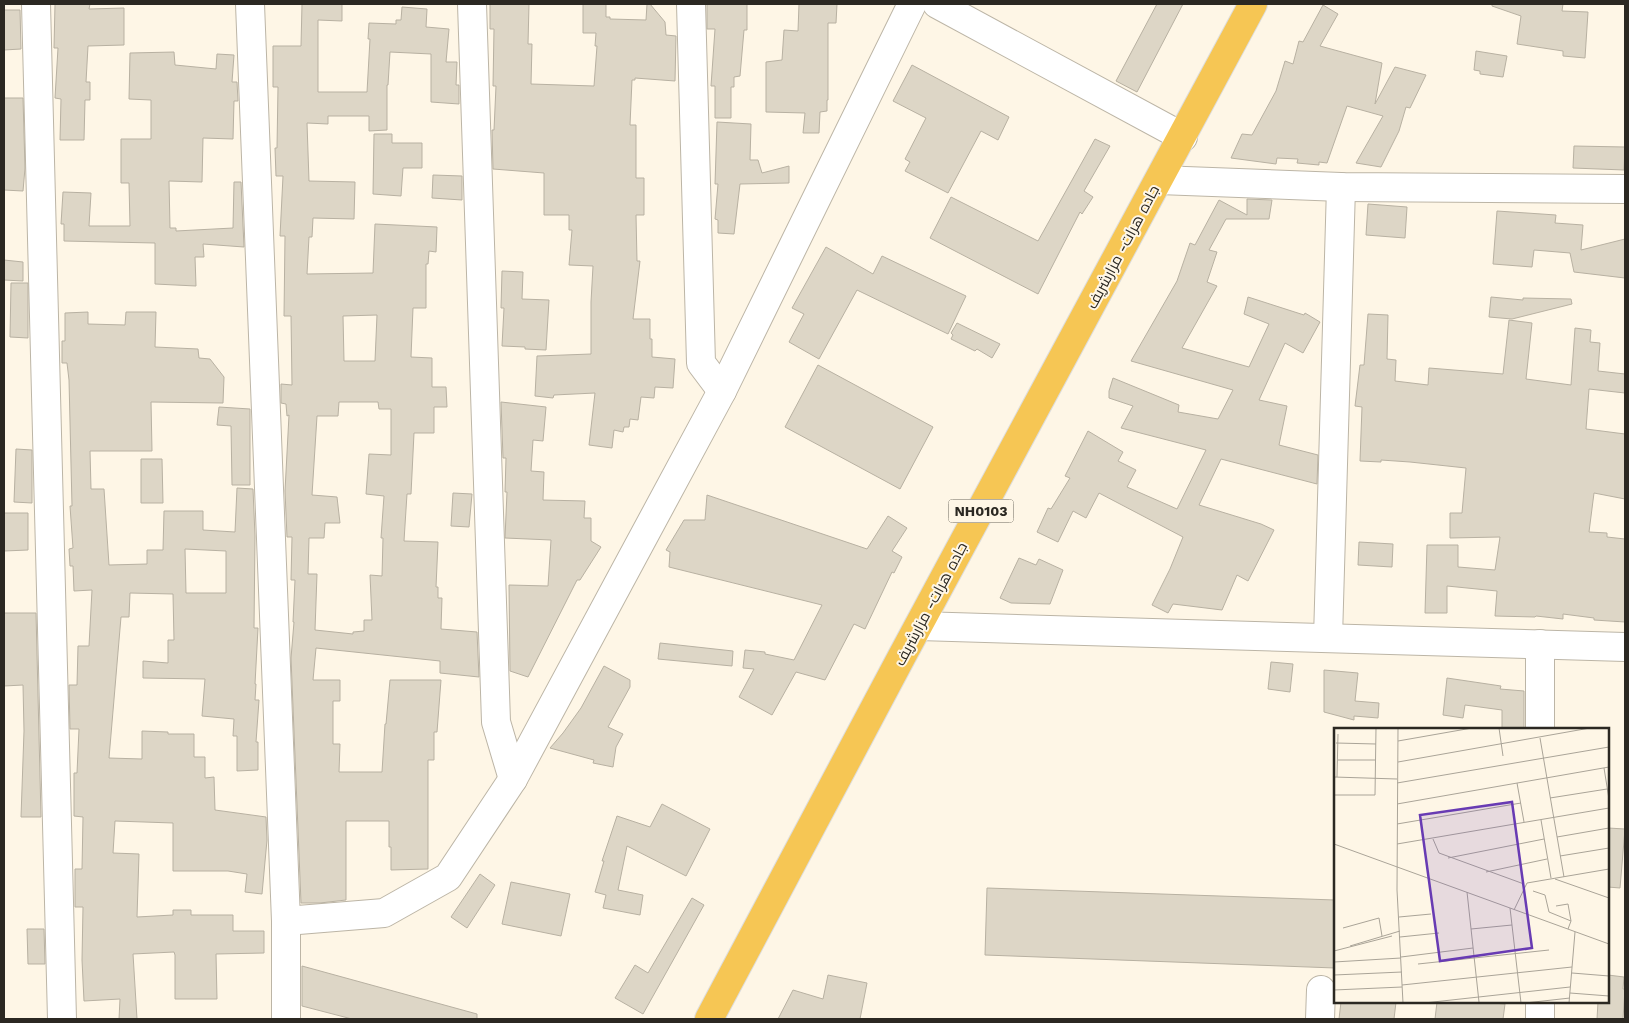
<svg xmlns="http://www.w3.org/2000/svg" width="1629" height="1023" viewBox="0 0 1629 1023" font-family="'Work Sans',Cairo,sans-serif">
  <rect width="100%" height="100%" fill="#fef6e6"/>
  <g fill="#ddd6c6" stroke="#b8b1a2" fill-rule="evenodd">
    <polygon points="55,4 90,4 89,9 124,8 124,45 88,46 86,82 90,82 90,100 85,100 84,140 60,140 61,99 55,98 58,48 54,48"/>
    <path d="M 302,4 L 342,4 L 342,21 L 318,20 L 318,92 L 367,92 L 370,39 L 368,39 L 369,23 L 396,24 L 396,20 L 401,20 L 402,7 L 427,9 L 426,27 L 449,29 L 446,62 L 457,62 L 456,85 L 459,85 L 459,104 L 431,102 L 431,54 L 390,52 L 388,85 L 387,85 L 387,130 L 369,131 L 369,116 L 328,116 L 328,124 L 307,123 L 309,181 L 355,182 L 354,219 L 313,218 L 312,237 L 309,237 L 307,274 L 373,273 L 375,224 L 437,227 L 436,252 L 429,251 L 428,264 L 426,264 L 426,308 L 413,308 L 411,357 L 432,358 L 432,387 L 446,387 L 447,407 L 434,407 L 434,433 L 414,433 L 411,494 L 407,494 L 404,541 L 438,542 L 436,587 L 438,587 L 438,598 L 442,598 L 441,629 L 477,632 L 479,677 L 440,673 L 440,661 L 316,648 L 313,680 L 340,680 L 340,701 L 333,701 L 333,744 L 340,744 L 339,772 L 382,772 L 385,724 L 386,724 L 390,680 L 441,680 L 437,732 L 434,732 L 434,760 L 428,760 L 428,869 L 391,870 L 391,847 L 389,847 L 389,821 L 346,821 L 346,900 L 320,903 L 301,903 L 291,658 L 294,622 L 293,622 L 295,580 L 291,580 L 292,537 L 287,537 L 285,491 L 289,415 L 287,416 L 286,404 L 281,403 L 281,384 L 292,385 L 291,316 L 284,316 L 285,236 L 280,236 L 283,176 L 276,176 L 275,148 L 277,148 L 278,87 L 273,87 L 273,46 L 301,46 ZM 377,315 L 375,361 L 344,361 L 343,316 ZM 339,402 L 378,402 L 379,409 L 391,409 L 391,455 L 369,454 L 366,494 L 384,496 L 381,538 L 383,538 L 382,576 L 370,575 L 372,620 L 364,620 L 364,631 L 353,632 L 353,634 L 315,630 L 317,574 L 308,574 L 309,538 L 324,538 L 325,523 L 340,523 L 337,497 L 312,495 L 317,416 L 338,416 Z"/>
    <polygon points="490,4 529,4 528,44 532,44 531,84 594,86 597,46 595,46 596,33 583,33 583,4 606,4 606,17 610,17 610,19 646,20 647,4 650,4 665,22 666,35 676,36 675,81 635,78 635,80 632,80 630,125 636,125 636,178 644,178 644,215 636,215 637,261 640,261 633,319 650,319 650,339 652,339 652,357 675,359 673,388 655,387 654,398 641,397 638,420 630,419 629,427 624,427 623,432 614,430 612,448 589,445 595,393 554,395 553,398 535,396 537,356 591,354 591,302 593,266 569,265 572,230 569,230 569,215 544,215 544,173 493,169 492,130 494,130 496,86 493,86 494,29 490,29"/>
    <polygon points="707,4 747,4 747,30 744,30 740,76 734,77 734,87 731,87 731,118 715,118 715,86 711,86 715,29 707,29"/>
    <polygon points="799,4 837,4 836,23 828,23 828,100 827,100 827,111 820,112 819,133 803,133 805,113 766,112 766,62 782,60 784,30 798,31"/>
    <polygon points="1157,4 1183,4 1137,92 1116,81"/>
    <polygon points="1492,4 1563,4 1562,11 1588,12 1585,58 1563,56 1563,51 1517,44 1521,16 1492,6"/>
    <polygon points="1323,5 1338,14 1320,46 1382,63 1375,104 1395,67 1426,75 1410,108 1406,107 1399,131 1381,167 1356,163 1383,116 1347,106 1327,163 1319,162 1319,165 1297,163 1298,159 1277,158 1276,164 1231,158 1242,134 1252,135 1276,91 1285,61 1293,64 1299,41 1303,42"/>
    <polygon points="4,10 20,10 21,49 4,50"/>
    <polygon points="1476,51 1507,56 1503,77 1480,74 1480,71 1474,70"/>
    <polygon points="174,52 175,65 216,69 217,54 234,55 232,82 237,82 238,101 234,101 233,139 203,138 202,182 169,181 170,228 176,228 176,231 233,228 234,182 241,182 244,247 203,244 204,257 195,257 196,286 155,284 155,243 64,241 64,224 61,224 63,192 91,193 89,226 130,226 129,183 121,183 121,139 151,139 151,100 129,99 130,53"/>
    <polygon points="912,65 1009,117 998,140 981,131 948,193 905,171 910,162 905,159 926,118 893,101"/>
    <polygon points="4,98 23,98 25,168 23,191 4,190"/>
    <polygon points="717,122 751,124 750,160 758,160 762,173 789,166 789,183 740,184 734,234 718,233 718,220 715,219 718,184 715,184"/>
    <polygon points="374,134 392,134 392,143 422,143 422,168 403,168 401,196 373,194"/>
    <polygon points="1095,139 1110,146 1084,191 1093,197 1082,214 1080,212 1038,294 930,238 951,197 1038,241"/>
    <polygon points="1574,146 1625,147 1624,170 1573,168"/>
    <polygon points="433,175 462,176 462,200 432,198"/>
    <polygon points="1247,199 1272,200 1269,219 1226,219 1209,250 1217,252 1207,282 1217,286 1182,348 1249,367 1269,324 1244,314 1248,297 1304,315 1305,313 1320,322 1303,353 1285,343 1259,400 1287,406 1279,445 1318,455 1317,484 1221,459 1199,505 1261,524 1274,530 1248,581 1237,575 1222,610 1173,604 1168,613 1152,605 1170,569 1183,537 1099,493 1086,518 1073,511 1058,542 1037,532 1048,508 1051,509 1070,478 1065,476 1088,431 1123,452 1118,461 1136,470 1127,487 1177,509 1206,450 1121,428 1133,406 1109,398 1109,391 1113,378 1179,405 1178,412 1218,419 1233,390 1131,361 1177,281 1190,243 1195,245 1219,200 1247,215"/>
    <polygon points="1368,204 1407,207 1405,238 1366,235"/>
    <polygon points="1497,211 1556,215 1555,223 1583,225 1581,250 1625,239 1625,278 1574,272 1570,253 1534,250 1532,267 1493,264"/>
    <polygon points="826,247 873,274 882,256 966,296 948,334 857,290 819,359 789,342 804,314 792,308"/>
    <polygon points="4,260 23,262 23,281 4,280"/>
    <polygon points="502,271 523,272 522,299 549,300 546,350 525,349 525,347 502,346 504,308 501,308"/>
    <polygon points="11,283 28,283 28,338 10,337"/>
    <polygon points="1491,297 1523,300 1523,298 1571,299 1572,304 1512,319 1489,317"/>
    <path d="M 88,312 L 88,324 L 125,325 L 126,312 L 156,312 L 155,347 L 198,349 L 199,358 L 210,359 L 224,377 L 223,403 L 151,402 L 152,451 L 90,451 L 91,489 L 104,489 L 109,565 L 147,564 L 147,550 L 163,550 L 164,511 L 203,511 L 203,530 L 235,532 L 237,488 L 253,489 L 255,536 L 254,628 L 258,628 L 255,684 L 256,684 L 255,700 L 259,700 L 256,742 L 258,742 L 258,770 L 237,771 L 237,736 L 233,736 L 234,719 L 202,716 L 205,679 L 143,678 L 143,661 L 168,663 L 168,640 L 174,640 L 173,594 L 130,593 L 129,617 L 121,617 L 109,758 L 142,759 L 142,731 L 168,732 L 168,734 L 194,734 L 194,757 L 205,757 L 205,778 L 214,777 L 215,810 L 266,817 L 267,840 L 262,894 L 245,892 L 247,874 L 228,871 L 173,871 L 173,823 L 115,821 L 113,853 L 139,854 L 137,917 L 173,915 L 173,910 L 191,910 L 191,915 L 233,915 L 233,931 L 264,931 L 264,953 L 216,954 L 217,999 L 175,999 L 175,955 L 174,952 L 133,954 L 137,1019 L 119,1019 L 120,999 L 84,1001 L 82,960 L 83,907 L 75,907 L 75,869 L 82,869 L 83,817 L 74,816 L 74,773 L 77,773 L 79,729 L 70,729 L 69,685 L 77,685 L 78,646 L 89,646 L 92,590 L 74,591 L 73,566 L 70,566 L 69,549 L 73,548 L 70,506 L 72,506 L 69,380 L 67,363 L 62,363 L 62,341 L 65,341 L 65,313 ZM 185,549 L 226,551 L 226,593 L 186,593 Z"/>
    <polygon points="1368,314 1388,315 1387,359 1396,360 1395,381 1428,385 1429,368 1503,374 1509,320 1532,323 1526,379 1571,385 1575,328 1591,330 1590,342 1600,343 1598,371 1625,374 1625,393 1589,389 1586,429 1625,434 1625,499 1594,493 1589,532 1607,533 1607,537 1625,539 1625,622 1594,620 1594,618 1563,614 1563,619 1536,616 1535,617 1495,616 1497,591 1447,586 1447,613 1425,613 1427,545 1458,545 1458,567 1495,570 1500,537 1450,538 1450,513 1462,513 1466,468 1410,462 1381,460 1381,462 1360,461 1362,407 1355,406 1360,365 1364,365"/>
    <polygon points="957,323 1000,344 992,358 977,349 975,351 951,339 953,335 951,333"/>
    <polygon points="818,365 933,427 900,489 785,427"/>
    <polygon points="501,402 546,407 543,441 533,440 531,471 544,472 543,500 585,501 584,518 591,518 591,541 601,547 580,580 577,580 528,677 510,671 509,585 548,586 551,540 505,538 507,492 505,492 506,458 503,458"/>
    <polygon points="219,407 250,409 250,485 232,485 231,426 217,425"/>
    <polygon points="16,449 32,450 32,503 14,502"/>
    <polygon points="141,459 162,459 163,503 141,503"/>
    <polygon points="453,493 472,494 469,527 451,526"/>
    <polygon points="707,495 867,549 888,516 907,528 892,551 902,557 894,573 892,572 865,629 854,624 825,680 796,672 772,715 739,697 754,669 743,668 745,650 765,652 765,654 794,660 822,605 669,567 670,552 666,550 684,520 705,520"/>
    <polygon points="4,513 28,513 28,550 4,551"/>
    <polygon points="1359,542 1393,544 1392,567 1358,565"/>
    <polygon points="1019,558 1036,565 1039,559 1063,570 1050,604 1011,603 1000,598"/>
    <polygon points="4,613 36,613 41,817 21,817 24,731 23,685 4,686"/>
    <polygon points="660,643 733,651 732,666 658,659"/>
    <polygon points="1271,662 1293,664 1290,692 1268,689"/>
    <polygon points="604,666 630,680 630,687 608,727 623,734 616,747 613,767 593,763 594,760 550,748 563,733 581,708"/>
    <polygon points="1324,670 1358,673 1355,701 1379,703 1378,718 1354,716 1354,720 1324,712"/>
    <polygon points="1447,678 1501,686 1500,689 1524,691 1524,729 1502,729 1502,710 1465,705 1463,718 1443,715"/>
    <polygon points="662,804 710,829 686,876 627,846 618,890 643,895 640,915 603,908 606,895 595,892 604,861 602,861 617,816 650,827"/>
    <polygon points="1608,828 1625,829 1620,888 1608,887"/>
    <polygon points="480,874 495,885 467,928 451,917"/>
    <polygon points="511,882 570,894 561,936 502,924"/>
    <polygon points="987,888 1335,900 1335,968 985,955"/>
    <polygon points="692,898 704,905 643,1014 615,998 635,965 648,973"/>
    <polygon points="27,929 44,929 45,964 28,964"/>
    <polygon points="302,966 477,1014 477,1019 352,1019 302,1006"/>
    <polygon points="828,975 867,983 860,1019 778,1019 793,990 823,999"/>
    <polygon points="1608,975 1624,977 1623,989 1625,989 1623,1019 1597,1019 1598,1002 1608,1002"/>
    <polygon points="1341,1002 1396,1002 1394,1019 1339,1019"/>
    <polygon points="1437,1002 1481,1002 1505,1004 1503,1019 1435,1019"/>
  </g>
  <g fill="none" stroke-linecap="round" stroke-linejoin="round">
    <defs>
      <g id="minor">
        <polyline points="36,4 62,1019"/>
        <polyline points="250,4 286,921 286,1019"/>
        <polyline points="472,4 496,722 513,779"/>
        <polyline points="691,4 701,363 722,391"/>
        <polyline points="937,4 1183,137"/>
        <polyline points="1159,180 1341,187 1625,189"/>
        <polyline points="919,626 1625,647"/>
        <polyline points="1328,638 1341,187"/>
        <polyline points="1540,644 1540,729"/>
        <polyline points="286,921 384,913 448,877 513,779 722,391 912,4"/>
        <polyline points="1540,1002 1540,1019"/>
        <polyline points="1320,1019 1321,990"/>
      </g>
      <polyline id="highway" points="709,1019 902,656 1253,4"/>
    </defs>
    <use href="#minor" stroke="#bcb5a6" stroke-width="30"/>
    <use href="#highway" stroke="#dddddc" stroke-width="30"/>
    <use href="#minor" stroke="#fff" stroke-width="28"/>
    <use href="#highway" stroke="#f6c654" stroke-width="28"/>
  </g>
  <g text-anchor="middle" stroke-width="4" stroke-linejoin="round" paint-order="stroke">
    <rect fill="#fef6e6" stroke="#6a665d" stroke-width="1" x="948.5" y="499.5" width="65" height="23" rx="4"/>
    <g font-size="14" font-weight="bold" fill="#2b2822">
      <text x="981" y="516">NH0103</text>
    </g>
    <g font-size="15" fill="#2b2822" stroke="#fef6e6">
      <text transform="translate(1123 247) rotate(-62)" y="5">جاده هرات- مزارشریف</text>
      <text transform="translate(931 604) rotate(-62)" y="5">جاده هرات- مزارشریف</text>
    </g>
  </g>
  <g transform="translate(1334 728)">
    <rect width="275" height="275" fill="#fef6e6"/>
    <path fill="none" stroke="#aaa498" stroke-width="1" d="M 64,0 L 63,162 L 69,275M 165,0 L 169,28M 206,10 L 230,149M 64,13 L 138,0M 2,15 L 42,16M 4,32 L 42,32M 64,34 L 256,0M 270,40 L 275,71M 0,49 L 63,51M 3,49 L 4,6M 63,55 L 275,19M 183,55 L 190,94M 0,67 L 41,67 L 42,0M 216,70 L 273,61M 63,76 L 275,39M 207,92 L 217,150M 63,96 L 187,75M 223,109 L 275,100M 99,111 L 105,125 L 190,156M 0,116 L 275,216M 63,116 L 275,80M 226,128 L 275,120M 114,130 L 210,111M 152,144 L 213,131M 221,151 L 275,170M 199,163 L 211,167 L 215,184 L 237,193M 133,164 L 145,274M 222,178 L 234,176 L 237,193 L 234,201M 176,180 L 187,275M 180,182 L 193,155 L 275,141M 65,189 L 97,186M 9,200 L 45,190 L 48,208M 137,201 L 178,197M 66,209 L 105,205M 16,218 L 66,203M 0,223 L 58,208M 67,229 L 139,220M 0,234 L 67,230M 84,236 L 215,222M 238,245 L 275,248M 0,247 L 68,244M 68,257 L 238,239M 0,262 L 68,259M 236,265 L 275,268M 90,275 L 236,259M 191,275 L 236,270M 235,275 L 241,204"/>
    <path fill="#683bb3" fill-opacity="0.15" stroke="#683bb3" stroke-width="2.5" d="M 178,74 L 198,220 L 106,233 L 86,87 Z"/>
    <rect width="275" height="275" fill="none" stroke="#2b2822" stroke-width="2.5"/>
  </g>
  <rect width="1629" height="1023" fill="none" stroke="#2b2822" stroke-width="10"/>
</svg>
